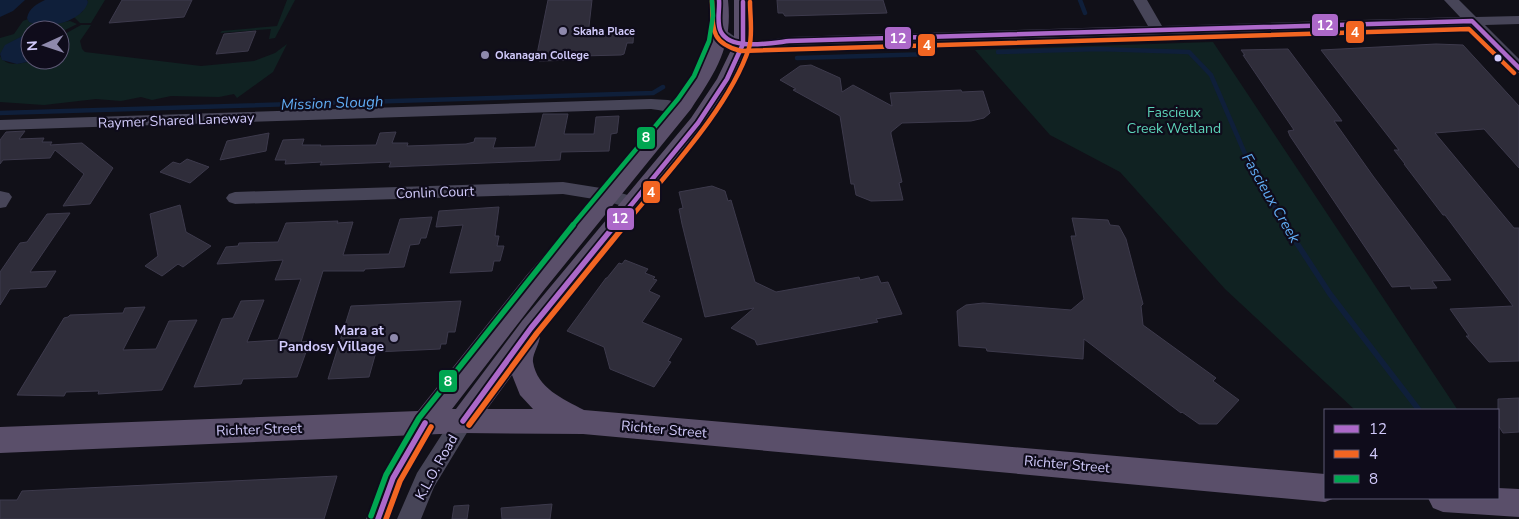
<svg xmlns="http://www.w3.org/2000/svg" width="1519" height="519" viewBox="0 0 1519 519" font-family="'Nunito Sans',sans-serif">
  <rect width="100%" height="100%" fill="#111018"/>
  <g fill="#102222">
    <polygon points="87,0 105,0 91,23 80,23 74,17 82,12 88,2"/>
    <polygon points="287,0 295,0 275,38 269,39 271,29 220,33 222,31 277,26"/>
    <polygon points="28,19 29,22 53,24 70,21 77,24 65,30 30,30 30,32 6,45 0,54 0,38 14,34 23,21"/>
    <path d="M 81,25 L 91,25 L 80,41 L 82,49 L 85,52 L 201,66 L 254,61 L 275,53 L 287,44 L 273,72 L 237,98 L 234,94 L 219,97 L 171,96 L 152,100 L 141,97 L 121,101 L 96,99 L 44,105 L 0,102 L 0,56 C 8,70 27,61 39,60 C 46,59 53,60 60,60 L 60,47 L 64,38 L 63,35 Z"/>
    <polygon points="1213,42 1457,409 1458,410 1355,410 1225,289 1120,172 1050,135 975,50"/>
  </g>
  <g fill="#0f1f3a">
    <polygon points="0,0 25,0 13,11 0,17"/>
    <path d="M 45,0 L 87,0 L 88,2 C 82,22 47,30 29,22 L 27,18 C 29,8 37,4 45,0 Z"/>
    <polygon points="30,32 30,60 37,60 17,64 2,60 0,54 5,45"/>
  </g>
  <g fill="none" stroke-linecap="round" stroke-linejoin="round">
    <g stroke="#0f1f3a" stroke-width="4.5">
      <polyline points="1080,0 1085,13"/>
      <polyline points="998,52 1099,49 1189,52 1211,75 1249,163 1286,226"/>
      <polyline points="797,58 932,54"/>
      <polyline points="0,113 653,93 663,87"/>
    </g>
    <polyline stroke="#0f1f3a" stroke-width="5.5" points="1285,225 1330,294 1419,410"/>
  </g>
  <g fill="#2f2d3a" stroke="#3d3a4c">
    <polygon points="122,0 192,0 184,17 109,23"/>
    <polygon points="548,0 592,0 588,35 618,34 619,30 634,29 633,43 627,43 624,54 621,55 581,56 581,59 577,60 539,61 537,54"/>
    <polygon points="777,0 883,0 887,13 785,16 783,13 778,13"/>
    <polygon points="256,31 248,51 216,54 224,34"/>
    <polygon points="1436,44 1463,45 1519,106 1519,168 1484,129 1435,133 1514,228 1519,228 1519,361 1489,362 1466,336 1469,336 1450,309 1513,306 1445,215 1443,215 1404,164 1405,164 1394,150 1399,150 1321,50"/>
    <polygon points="1288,49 1342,121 1334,121 1373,176 1451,280 1432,281 1437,288 1411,289 1410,286 1392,287 1290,136 1288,131 1294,130 1243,55 1245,55 1241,50"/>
    <polygon points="811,65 840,78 842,92 853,85 892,106 890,93 961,90 962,92 983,91 990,113 984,118 971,121 902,123 891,132 891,134 902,182 899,183 903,200 871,201 856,195 854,184 851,184 840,116 793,90 796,89 780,80 800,66"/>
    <polygon points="543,114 568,114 564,134 594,134 596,117 619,116 617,133 611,134 609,151 561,152 560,160 389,167 391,162 320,165 322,162 285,164 286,160 275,160 283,140 304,139 302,145 321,145 320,146 376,145 380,133 396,132 392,143 408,143 407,146 466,144 474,142 475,138 496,138 493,148 535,147"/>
    <polygon points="25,131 19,139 44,138 42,142 52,142 50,145 82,143 113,168 90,204 63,206 84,174 55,150 50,158 3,160 0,164 0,140 6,132"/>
    <polygon points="269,133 266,151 220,160 227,141"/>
    <polygon points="187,159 209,167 190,183 160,172 173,162 180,164"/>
    <polygon points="712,186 725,191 728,201 731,200 755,282 776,292 859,277 860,280 878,276 881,283 888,282 902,314 876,319 878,322 757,345 755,340 731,328 754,308 705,317 682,224 679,209 683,208 679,192"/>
    <polygon points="180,205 186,232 211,246 183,267 178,264 162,276 145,266 158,256 150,214"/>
    <polygon points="499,207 495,236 499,236 497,246 504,246 500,261 494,261 492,271 450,273 463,225 436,227 439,211"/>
    <polygon points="70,213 30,272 56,271 46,287 10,289 0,305 0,272 20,243 27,242 47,214"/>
    <polygon points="432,217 426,238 421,238 419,244 410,245 404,267 365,269 364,271 323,271 301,342 310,341 297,377 243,379 241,384 194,387 222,319 233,318 241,301 264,300 247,342 278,340 301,279 275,280 283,260 217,264 226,247 238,246 239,243 278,242 286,223 338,221 337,223 353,222 343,255 389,254 400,219"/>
    <polygon points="1072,218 1108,220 1110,225 1119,226 1126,239 1143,304 1141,306 1143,325 1216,378 1213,381 1239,400 1217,424 1199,424 1182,412 1181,413 1084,339 1083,359 987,351 986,348 959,346 957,311 966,305 983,303 1071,310 1084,299 1071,236 1076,236"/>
    <polygon points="625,260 648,269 645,273 655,277 653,279 657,280 649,291 660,296 642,322 682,339 668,361 671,362 654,387 610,369 604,347 567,331 606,278 607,278 619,263 622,264"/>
    <polygon points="461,301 455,332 448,332 446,344 441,344 440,349 376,352 369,377 328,379 351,306"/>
    <polygon points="145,307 123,350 156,349 169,321 197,320 162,390 98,394 99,391 66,392 64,396 17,395 64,318 68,317 70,315 123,313 125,308"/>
    <polygon points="1519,398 1519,432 1503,433 1498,425 1498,399"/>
    <polygon points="337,476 324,519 0,519 0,500 17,500 22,491"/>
    <polygon points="552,504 550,519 502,519 501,508"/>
    <polygon points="469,505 467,519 452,519 454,506"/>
  </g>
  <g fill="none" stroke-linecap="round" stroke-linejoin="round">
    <g fill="#474558" fill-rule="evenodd">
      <path d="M 1133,0 L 1147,0 L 1162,26 L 1460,17 L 1444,0 L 1459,0 L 1476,17 L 1519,16 L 1519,24 L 1485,25 L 1519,59 L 1519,73 L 1514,71 L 1469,26 L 789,45 C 764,49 730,56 713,32 L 715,29 C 726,26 730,36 740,39 C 755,44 774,39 789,37 L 1148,26 Z"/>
      <path d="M 651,99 L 668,100 L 687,105 L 689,109 L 687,113 C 676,115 662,110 651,109 L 0,130 L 0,120 Z"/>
      <polygon points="563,182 607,189 638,198 641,203 638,208 632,209 606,201 563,194 235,204 229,202 226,198 229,194 235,192"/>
      <polygon points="0,191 9,193 12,197 6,207 0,208"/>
      <polygon points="463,411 471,414 474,421 434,487 421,519 397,519 417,473 455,414"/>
      <polygon points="425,413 433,416 436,423 403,482 390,519 366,519 385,470 417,416"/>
    </g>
    <g fill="#5a4f6a" fill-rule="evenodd">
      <path d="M 710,0 L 728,0 C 733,47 716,71 691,109 L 544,290 L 452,409 L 456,409 L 522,321 L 691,118 L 717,79 L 734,44 L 734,0 L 752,0 L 752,44 L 737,79 L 705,128 L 540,335 C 540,344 532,354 533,362 C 537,388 563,399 584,410 L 1325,474 L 1325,498 L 1335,498 L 1325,502 L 583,434 L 463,433 L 0,453 L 0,427 L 418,411 L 526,276 L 677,99 C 700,66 714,42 710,0 ZM 512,375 L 520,395 L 533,409 L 487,409 Z"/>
      <polygon points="1498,488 1519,489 1519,517 1443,512 1433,508 1428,498 1498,498"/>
    </g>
    <defs>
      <g id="bus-1-far1">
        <path d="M 719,0 C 720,10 716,23 721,32 C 731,51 771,43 789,41 L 1472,21 L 1519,68"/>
        <polyline points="614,226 698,123 727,79 743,44 743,2"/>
      </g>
      <g id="bus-1">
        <polyline points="463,421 531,328 615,225"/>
        <polyline points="378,519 393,478 425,423"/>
      </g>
      <g id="bus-2-far1">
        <path d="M 712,1 C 713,29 710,43 741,51 L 1469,29 L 1514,73"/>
        <path d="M 624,226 C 664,176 729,109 749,48 C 753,35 750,16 750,2"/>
      </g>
      <g id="bus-2">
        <polyline points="469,425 537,333 625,225"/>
        <polyline points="386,519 400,481 431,427"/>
      </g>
      <polyline id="bus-3-far1" points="572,226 678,99 694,76 709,41 713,16 712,1"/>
      <polyline id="bus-3" points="371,516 386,475 419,418 573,225"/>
    </defs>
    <use href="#bus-1-far1" stroke="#0f0c1b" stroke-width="8"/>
    <use href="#bus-1" stroke="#0f0c1b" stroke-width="9"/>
    <use href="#bus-2-far1" stroke="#0f0c1b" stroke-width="8"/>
    <use href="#bus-2" stroke="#0f0c1b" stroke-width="9"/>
    <use href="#bus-3-far1" stroke="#0f0c1b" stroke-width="8"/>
    <use href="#bus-3" stroke="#0f0c1b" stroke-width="9"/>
    <use href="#bus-1-far1" stroke="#ac68c9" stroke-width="4.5"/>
    <use href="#bus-1" stroke="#ac68c9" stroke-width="5.5"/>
    <use href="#bus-2-far1" stroke="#f26522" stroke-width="4.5"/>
    <use href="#bus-2" stroke="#f26522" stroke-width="5.5"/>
    <use href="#bus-3-far1" stroke="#00a651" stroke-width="4.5"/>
    <use href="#bus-3" stroke="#00a651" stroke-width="5.5"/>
  </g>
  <g fill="#8e89ac" stroke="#0f0c1b" stroke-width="2">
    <circle cx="563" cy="31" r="5"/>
    <circle cx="485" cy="55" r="5"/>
    <circle cx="394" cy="338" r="5"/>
  </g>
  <circle fill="#d1cafb" stroke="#0f0c1b" stroke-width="2" cx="1498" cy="58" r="4.5"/>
  <g text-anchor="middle" stroke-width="4.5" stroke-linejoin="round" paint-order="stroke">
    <g font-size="11" font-weight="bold" fill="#d1cafb" stroke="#0f0c1b" text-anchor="start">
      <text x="573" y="35">Skaha Place</text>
      <text x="495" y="59">Okanagan College</text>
    </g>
    <g font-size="14" fill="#5dd4b9" stroke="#0f0c1b">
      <text x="1174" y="117">Fascieux<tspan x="1174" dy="16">Creek Wetland</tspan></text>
    </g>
    <g font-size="14" fill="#d1cafb" stroke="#0f0c1b">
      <text transform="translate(176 120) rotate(-2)" y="5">Raymer Shared Laneway</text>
      <text transform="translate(435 192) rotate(-2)" y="5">Conlin Court</text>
      <text transform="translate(259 429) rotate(-2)" y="5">Richter Street</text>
      <text transform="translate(664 429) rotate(5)" y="5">Richter Street</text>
      <text transform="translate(1067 464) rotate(5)" y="5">Richter Street</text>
      <text transform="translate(436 467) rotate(-61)" y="5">K.L.O. Road</text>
    </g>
    <g font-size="14" font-weight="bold" fill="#d1cafb" stroke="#0f0c1b" text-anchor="end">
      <text x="384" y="335">Mara at<tspan x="384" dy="16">Pandosy Village</tspan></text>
    </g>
    <g font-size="15" font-style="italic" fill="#60acf3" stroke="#0f0c1b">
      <text transform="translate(332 103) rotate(-2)" y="5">Mission Slough</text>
      <text transform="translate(1271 198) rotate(60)" y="5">Fascieux Creek</text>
    </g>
  </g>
  <g stroke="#0f0c1b" stroke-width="2">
    <rect x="1311" y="13" width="28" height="24" rx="5" fill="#ac68c9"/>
    <rect x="1345" y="20" width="20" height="24" rx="5" fill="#f26522"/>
    <rect x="884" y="26" width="28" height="24" rx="5" fill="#ac68c9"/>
    <rect x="917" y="33" width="19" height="24" rx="5" fill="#f26522"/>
    <rect x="636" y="126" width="20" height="24" rx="5" fill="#00a651"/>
    <rect x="642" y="180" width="19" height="24" rx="5" fill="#f26522"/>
    <rect x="606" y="207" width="29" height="24" rx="5" fill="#ac68c9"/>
    <rect x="438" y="369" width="20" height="24" rx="5" fill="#00a651"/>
  </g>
  <g font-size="14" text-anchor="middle" font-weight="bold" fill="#fff">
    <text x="1325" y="30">12</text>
    <text x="1355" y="37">4</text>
    <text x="898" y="43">12</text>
    <text x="927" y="50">4</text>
    <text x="646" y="142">8</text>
    <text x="651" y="197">4</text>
    <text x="620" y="223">12</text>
    <text x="448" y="386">8</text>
  </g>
  <rect x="1324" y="409" width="175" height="90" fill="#0f0c1b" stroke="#5d5875"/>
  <rect x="1334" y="425" width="25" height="8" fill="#ac68c9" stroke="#5d5875"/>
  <text x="1369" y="434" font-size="15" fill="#d1cafb">12</text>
  <rect x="1334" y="450" width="25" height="8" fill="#f26522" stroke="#5d5875"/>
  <text x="1369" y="459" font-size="15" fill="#d1cafb">4</text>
  <rect x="1334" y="475" width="25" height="8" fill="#00a651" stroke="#5d5875"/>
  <text x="1369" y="484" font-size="15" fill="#d1cafb">8</text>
  <g transform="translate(45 45) rotate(267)"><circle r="24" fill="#0f0c1b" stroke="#5d5875"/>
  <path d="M0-4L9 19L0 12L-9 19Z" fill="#8e89ac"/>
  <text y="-8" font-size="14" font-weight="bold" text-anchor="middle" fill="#d1cafb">N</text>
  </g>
</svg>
